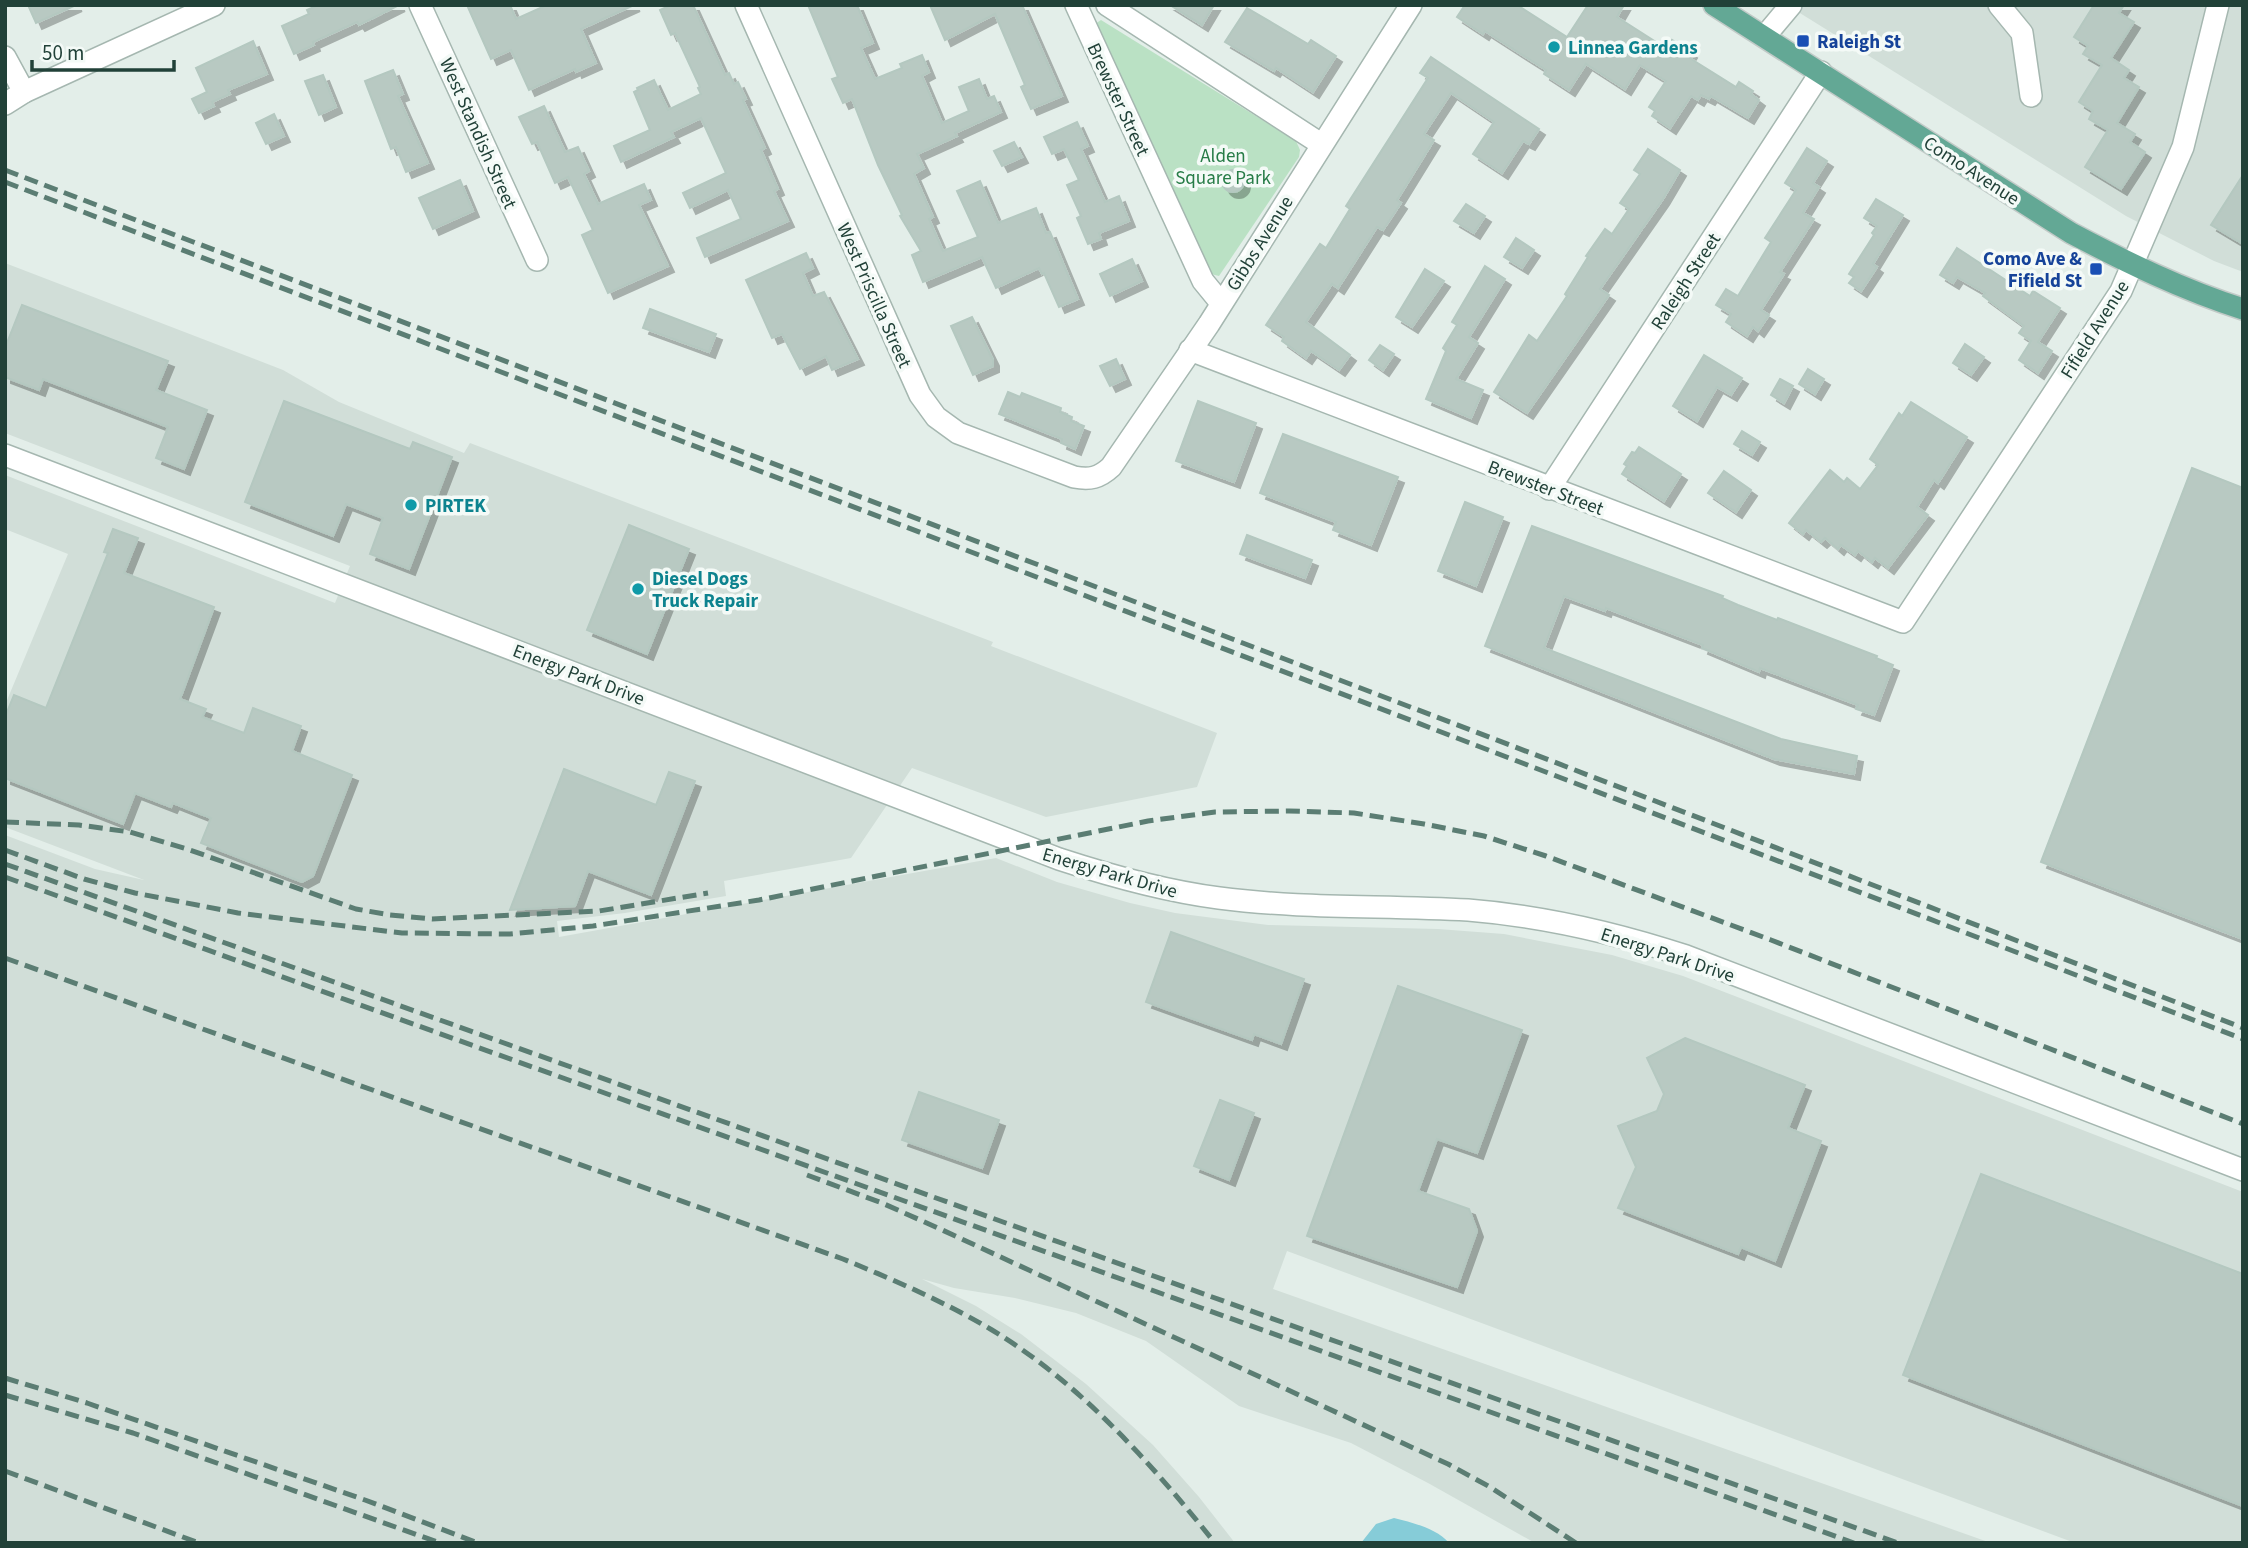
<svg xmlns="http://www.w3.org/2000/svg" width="2248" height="1548" viewBox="0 0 2248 1548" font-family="'Source Sans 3',sans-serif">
  <defs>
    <filter id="shadow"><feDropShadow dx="6" dy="6" stdDeviation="0" flood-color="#0004"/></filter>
  </defs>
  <rect width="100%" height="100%" fill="#e3eee9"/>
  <g fill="#d1ded8">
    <polygon points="1787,5 2243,5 2243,272 2214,261 2126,216"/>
    <polygon points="5,263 283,370 339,402 464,453 470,443 993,642 991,646 1217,733 1197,787 1046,817 912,768 851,858 724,881 726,896 625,913 557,921 559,937 996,858 1057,882 1130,903 1175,913 1268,925 1438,929 1504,934 1612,955 1683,976 2243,1192 2243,1543 2075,1543 1287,1251 1273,1289 1991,1543 1535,1543 1428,1483 1351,1443 1239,1406 1146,1341 1076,1313 1015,1298 954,1288 922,1279 976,1306 1021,1334 1086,1384 1153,1445 1199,1497 1235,1543 5,1543 5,835 95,869 144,880 5,827 5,705 68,554 5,529 5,475 335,603 350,566 5,433"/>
  </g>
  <polygon fill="#bae1c4" points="1101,20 1296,141 1300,150 1299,157 1219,276 1211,274 1095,24"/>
  <path fill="#86ccd8" d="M 1394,1518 C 1413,1523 1436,1528 1449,1543 L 1361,1543 L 1376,1524 Z"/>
  <g fill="#b8c9c2" stroke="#b4c8c0" stroke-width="2" filter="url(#shadow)">
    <polygon points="28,5 76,5 36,23"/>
    <polygon points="318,5 399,5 359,25 357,22 313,42 314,45 294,54 282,26 309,14 307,10"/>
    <polygon points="467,5 510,5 516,19 547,5 634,5 581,29 596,63 576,72 575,69 529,90 511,50 491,59"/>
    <polygon points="671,5 693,5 725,75 729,73 734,84 738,82 746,99 743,100 765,148 761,150 778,189 774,191 788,221 705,257 697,238 741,219 728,190 690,208 683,193 726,173 701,118 671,132 674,137 621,162 614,146 650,130 634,92 638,90 637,88 654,80 668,110 701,94 698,88 700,87 675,33 671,35 660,10"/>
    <polygon points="808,5 857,5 873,43 861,48 875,79 902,68 900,64 922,55 929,72 922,76 942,123 969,111 959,87 979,79 987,99 994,96 1001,112 955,133 957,136 917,154 924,168 914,174 933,217 929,219 943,251 978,237 957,191 980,181 998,223 1036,208 1046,233 1050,232 1078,299 1059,307 1044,273 1042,274 1039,268 996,288 982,257 923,282 912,255 921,251 900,216 902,215 878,165 852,99 843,103 832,79 838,77"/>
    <polygon points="930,5 1022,5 1062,96 1031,109 1021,87 1025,85 995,14 945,40"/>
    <polygon points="1170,5 1214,5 1202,25"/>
    <polygon points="1465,5 1517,5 1567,37 1588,5 1624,5 1617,17 1667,49 1672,40 1691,52 1688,57 1736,87 1739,82 1753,91 1751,94 1759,100 1748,118 1711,96 1709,99 1701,95 1698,100 1691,96 1670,128 1652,116 1655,111 1649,107 1666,81 1640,65 1625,89 1586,64 1569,90 1544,74 1546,70 1485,31 1483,34 1457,17"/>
    <polygon points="2094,5 2124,5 2119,13 2134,22 2111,58 2129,70 2124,78 2139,87 2117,123 2135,134 2130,142 2145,152 2121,189 2085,167 2108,130 2089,119 2093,111 2079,102 2102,65 2083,54 2088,46 2074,37"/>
    <polygon points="1247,8 1308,44 1311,40 1336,56 1313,92 1276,68 1274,71 1225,42"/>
    <polygon points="253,41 267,74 228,90 230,94 212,102 214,106 199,113 192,99 207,92 196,68"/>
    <polygon points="1431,57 1539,129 1529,144 1523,141 1502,173 1473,154 1494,122 1451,93 1424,134 1434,140 1397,200 1401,203 1383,230 1377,227 1338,288 1332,284 1306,322 1350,355 1339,370 1311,351 1306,358 1282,341 1284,337 1266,325 1320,244 1326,248 1350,209 1346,206 1428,78 1420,73"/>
    <polygon points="393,70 403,94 398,96 428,163 406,172 396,147 391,149 365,81"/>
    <polygon points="323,75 336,107 319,115 305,81"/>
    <polygon points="544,106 565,152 578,147 589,171 584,174 598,204 644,184 651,200 639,205 668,266 608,293 582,235 593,230 568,177 555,183 537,142 532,144 519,117"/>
    <polygon points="274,114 284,136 266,144 256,123"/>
    <polygon points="1077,122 1088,146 1081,149 1105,202 1119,196 1129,221 1099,233 1101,239 1088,244 1077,218 1081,216 1067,185 1079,180 1064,149 1052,154 1044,137"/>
    <polygon points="1014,142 1022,157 1002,166 994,151"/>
    <polygon points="1807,148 1827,161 1813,183 1819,187 1803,213 1814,219 1780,272 1784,274 1761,310 1769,315 1758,331 1753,327 1747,336 1726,322 1731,314 1716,305 1726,289 1738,296 1771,242 1765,238 1796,190 1785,183"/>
    <polygon points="1648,149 1680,170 1663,199 1600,289 1609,295 1527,413 1494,392 1529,335 1537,341 1567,296 1565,294 1588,257 1586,256 1605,229 1612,234 1629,209 1620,203 1640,174 1634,170"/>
    <circle cx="1233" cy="181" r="11"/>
    <polygon points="2243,175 2243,244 2211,225"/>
    <polygon points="460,180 473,211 433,229 419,198"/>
    <polygon points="1876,199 1903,215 1873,264 1877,267 1861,291 1849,283 1854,277 1849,274 1874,235 1872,233 1877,226 1864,218"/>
    <polygon points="1466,204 1485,216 1474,233 1454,221"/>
    <polygon points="1516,238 1534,250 1522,268 1504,257"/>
    <polygon points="1957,248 2030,296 2033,291 2060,308 2038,342 2052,351 2038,373 2019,360 2031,341 2019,333 2024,326 1983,296 1985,293 1957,277 1953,283 1940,275"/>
    <polygon points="806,253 813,268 803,273 813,296 824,292 858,359 832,370 826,356 800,369 782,334 772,338 746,280"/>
    <polygon points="1132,259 1142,281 1110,296 1100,274"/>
    <polygon points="1485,266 1505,279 1469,337 1478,343 1456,379 1483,390 1471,418 1426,399 1446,351 1443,348 1457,325 1452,322"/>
    <polygon points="1425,269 1444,281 1412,327 1396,317"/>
    <polygon points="22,305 168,361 156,390 207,410 184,469 156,458 168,427 43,379 39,390 5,377 5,348"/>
    <polygon points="650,309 716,334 709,352 643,328"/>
    <polygon points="972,317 993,360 993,366 973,375 951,326"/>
    <polygon points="1965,344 1984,357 1971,375 1953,363"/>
    <polygon points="1380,345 1394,354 1383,370 1369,360"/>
    <polygon points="1704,355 1742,378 1731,395 1717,387 1697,421 1673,406"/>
    <polygon points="1116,359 1125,379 1110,386 1100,366"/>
    <polygon points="1808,369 1824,379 1815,394 1799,384"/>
    <polygon points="1780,379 1793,386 1784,403 1771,395"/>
    <polygon points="1008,392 1020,397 1022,393 1061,408 1060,412 1072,417 1071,421 1084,426 1075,449 1061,443 1062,439 999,414"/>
    <polygon points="284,401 410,449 413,442 452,457 409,569 370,554 383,518 346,504 333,536 245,502"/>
    <polygon points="1198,401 1256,423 1234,482 1176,461"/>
    <polygon points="1911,402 1967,437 1938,483 1934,480 1917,507 1928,515 1888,568 1875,558 1872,562 1858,551 1855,555 1841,545 1838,549 1825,538 1821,542 1806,530 1803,534 1789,523 1830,470 1844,482 1847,478 1860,489 1878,465 1870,459 1899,413 1902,416"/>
    <polygon points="1742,431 1760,442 1752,455 1734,444"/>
    <polygon points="1283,434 1398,477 1371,545 1333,530 1336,522 1260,493"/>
    <polygon points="1639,447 1681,474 1664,501 1622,474 1627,466 1624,464 1632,452 1635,453"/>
    <polygon points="2192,468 2243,488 2243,939 2041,862"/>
    <polygon points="1724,471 1751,490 1736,512 1708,493"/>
    <polygon points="1465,502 1503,517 1476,586 1438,571"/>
    <polygon points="629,525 689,549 647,654 587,630"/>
    <polygon points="1532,526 1723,596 1722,598 1738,605 1777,620 1778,618 1877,656 1876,658 1893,665 1874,715 1856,709 1858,705 1760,668 1759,672 1702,648 1703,645 1606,608 1605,611 1564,596 1544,648 1781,739 1857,756 1854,774 1774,759 1485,646"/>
    <polygon points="113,529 138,538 124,573 214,607 180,699 206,709 202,717 244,733 253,708 301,726 292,751 352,775 313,876 302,882 201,843 211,818 173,803 171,807 135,793 123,824 5,778 5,717 14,695 46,708 108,553 104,552"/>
    <polygon points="1247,535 1312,560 1305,578 1240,554"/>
    <polygon points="564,769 656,805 669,772 695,781 651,895 588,871 575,906 510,910"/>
    <polygon points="1171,932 1304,979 1281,1044 1254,1034 1252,1040 1146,1002"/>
    <polygon points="1398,986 1522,1030 1477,1153 1437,1139 1418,1191 1469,1209 1477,1231 1457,1287 1307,1236"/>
    <polygon points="1685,1038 1805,1085 1788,1128 1821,1141 1775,1261 1741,1247 1738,1254 1618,1208 1636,1167 1618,1126 1657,1111 1664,1094 1647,1058"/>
    <polygon points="919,1092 999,1120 982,1168 902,1140"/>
    <polygon points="1220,1100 1254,1113 1229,1180 1194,1166"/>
    <polygon points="1981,1174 2243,1274 2243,1506 1903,1375"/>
  </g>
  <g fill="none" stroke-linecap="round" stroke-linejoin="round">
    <defs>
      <g id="minor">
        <polyline points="420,5 537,260"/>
        <path d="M 746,5 L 920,395 L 936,417 L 958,433 L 1074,477 C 1090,480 1099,478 1111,467 L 1209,324 L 1411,5"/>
        <polyline points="1076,5 1203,281 1221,303"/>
        <polyline points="1107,5 1321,144"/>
        <polyline points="1999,5 2022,33 2031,96"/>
        <polyline points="1765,36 1791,5"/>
        <polyline points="5,57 24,92"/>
        <polyline points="5,104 24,92 214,5"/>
        <polyline points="1190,350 1903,622 2121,291 2183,147 2218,5"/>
        <path d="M 5,455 L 1059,859 C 1111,876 1164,891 1219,898 C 1302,909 1385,905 1468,910 C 1543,916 1616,933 1686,956 L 2243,1170"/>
        <polyline points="1549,489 1821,72"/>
      </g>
      <path id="major" d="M 1714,5 L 2071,233 C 2126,262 2183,290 2243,309"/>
    </defs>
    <use href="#minor" stroke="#a5b7b0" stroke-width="24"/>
    <use href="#major" stroke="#c1cac7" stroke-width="24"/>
    <use href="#minor" stroke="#fff" stroke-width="21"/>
    <use href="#major" stroke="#63a895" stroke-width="21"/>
    <g stroke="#5b7d73" stroke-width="5" stroke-dasharray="14 7" stroke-linecap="butt">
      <polyline points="5,170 1549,760 2243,1028"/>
      <polyline points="5,182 2243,1039"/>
      <polyline points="5,822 79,825 130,832 190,850 356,909 390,915 432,919 599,911 708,893"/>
      <polyline points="5,850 84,879 135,893 238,913 402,933 510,934 593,926 759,900 1148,821 1215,812 1289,811 1354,813 1424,824 1484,836 1546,856 1771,940 2243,1124"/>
      <polyline points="5,864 1898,1543"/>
      <polyline points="5,877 1854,1543"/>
      <path d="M 5,958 L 843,1259 C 894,1280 945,1302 992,1330 C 1081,1384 1151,1463 1215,1543"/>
      <polyline points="807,1175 882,1203 938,1228 1448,1464 1490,1487 1576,1543"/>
      <polyline points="5,1378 87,1403 365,1500 478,1543"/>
      <polyline points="5,1395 133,1433 440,1543"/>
      <polyline points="5,1471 199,1543"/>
    </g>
  </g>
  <g fill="#1a4fb4" stroke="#f4faf7" stroke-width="2.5">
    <rect x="1796" y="34" width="14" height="14" rx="3.5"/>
    <rect x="2089" y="262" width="14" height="14" rx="3.5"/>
  </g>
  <g fill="#0f9aa8" stroke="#f4faf7" stroke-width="2.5">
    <circle cx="1554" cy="47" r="7"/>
    <circle cx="411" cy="505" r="7"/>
    <circle cx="638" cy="589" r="7"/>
  </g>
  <g text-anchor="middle" stroke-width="7" stroke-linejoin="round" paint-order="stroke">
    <g font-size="19" font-weight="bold" fill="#164399" stroke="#f4faf7" text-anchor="start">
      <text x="1817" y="48">Raleigh St</text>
      <text x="2082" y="265" text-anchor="end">Como Ave &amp;<tspan x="2082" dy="22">Fifield St</tspan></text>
    </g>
    <g font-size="19" font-weight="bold" fill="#0d838f" stroke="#f4faf7" text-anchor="start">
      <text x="1568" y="54">Linnea Gardens</text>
      <text x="425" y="512">PIRTEK</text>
      <text x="652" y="585">Diesel Dogs<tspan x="652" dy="22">Truck Repair</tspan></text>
    </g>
    <g font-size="19" fill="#214138" stroke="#f4faf7">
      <text transform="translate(1119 99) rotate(65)" y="7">Brewster Street</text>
      <text transform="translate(479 133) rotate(66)" y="7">West Standish Street</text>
      <text transform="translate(1972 170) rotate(33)" y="7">Como Avenue</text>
      <text transform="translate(1259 243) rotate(-58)" y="7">Gibbs Avenue</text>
      <text transform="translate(1685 281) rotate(-57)" y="7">Raleigh Street</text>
      <text transform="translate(875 295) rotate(66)" y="7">West Priscilla Street</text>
      <text transform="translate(2094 329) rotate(-58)" y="7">Fifield Avenue</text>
      <text transform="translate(1546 487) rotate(21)" y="7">Brewster Street</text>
      <text transform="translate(579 674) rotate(21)" y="7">Energy Park Drive</text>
      <text transform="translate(1110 872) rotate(16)" y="7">Energy Park Drive</text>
      <text transform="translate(1668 954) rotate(18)" y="7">Energy Park Drive</text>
    </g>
    <g font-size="19" fill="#277c47" stroke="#f4faf7">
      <text x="1223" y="162">Alden<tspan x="1223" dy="22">Square Park</tspan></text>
    </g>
  </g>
  <rect width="2248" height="1548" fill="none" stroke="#214138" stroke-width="14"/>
  <path d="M32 60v10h142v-10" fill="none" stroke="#214138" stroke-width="3.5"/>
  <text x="42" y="60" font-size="21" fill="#214138" stroke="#f4faf7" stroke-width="5" paint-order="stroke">50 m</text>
</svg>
